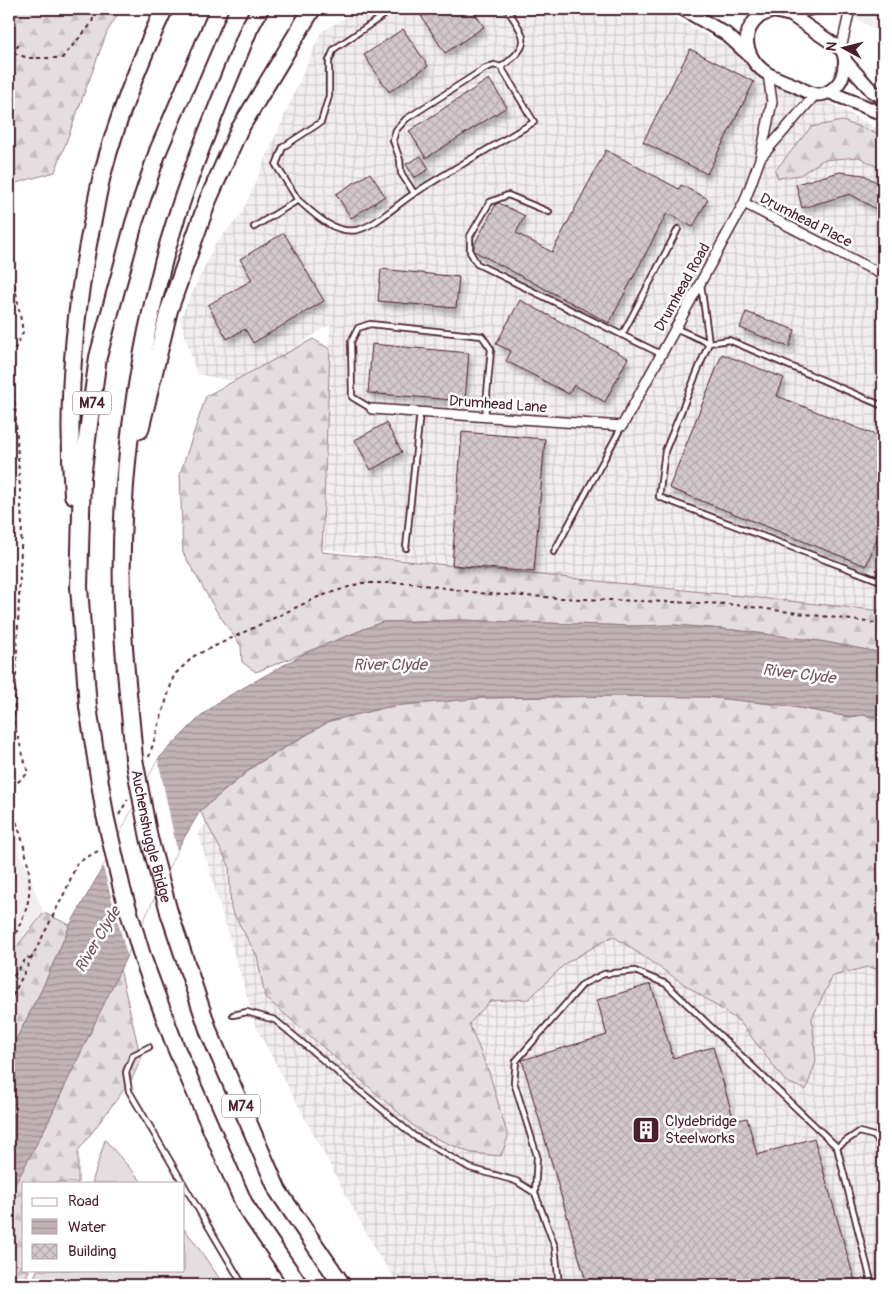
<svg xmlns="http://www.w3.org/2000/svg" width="892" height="1294" viewBox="0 0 892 1294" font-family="Pangolin,sans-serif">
  <defs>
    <pattern id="industrial-grid" width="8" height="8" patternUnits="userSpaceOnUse" patternTransform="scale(1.25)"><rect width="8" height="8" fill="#f2eeef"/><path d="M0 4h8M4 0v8" fill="none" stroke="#d1cccd"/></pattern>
    <pattern id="forest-firs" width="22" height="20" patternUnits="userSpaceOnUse" patternTransform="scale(1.25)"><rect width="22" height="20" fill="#e5dee0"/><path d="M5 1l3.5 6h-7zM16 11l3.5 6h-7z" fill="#c6bec0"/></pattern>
    <pattern id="water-rules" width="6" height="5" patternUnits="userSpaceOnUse" patternTransform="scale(1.25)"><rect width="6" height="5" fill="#c1b3b6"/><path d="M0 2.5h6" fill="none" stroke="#9f9194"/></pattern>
    <pattern id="building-cross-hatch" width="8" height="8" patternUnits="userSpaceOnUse" patternTransform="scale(1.25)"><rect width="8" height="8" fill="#d2c7cb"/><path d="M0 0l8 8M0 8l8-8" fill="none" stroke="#b6aaae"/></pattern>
    <filter id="shadow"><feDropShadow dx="3" dy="5.5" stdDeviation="2.5" flood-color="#0004"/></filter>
  </defs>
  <rect width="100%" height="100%" fill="#fff"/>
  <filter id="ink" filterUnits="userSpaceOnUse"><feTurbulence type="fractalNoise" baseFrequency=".02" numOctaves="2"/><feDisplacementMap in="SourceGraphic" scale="10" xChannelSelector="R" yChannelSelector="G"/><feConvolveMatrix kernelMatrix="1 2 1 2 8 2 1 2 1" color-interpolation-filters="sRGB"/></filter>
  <g filter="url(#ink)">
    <g fill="#f2eeef">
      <polygon points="839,9 883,9 883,35"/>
      <polygon points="9,438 13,514 9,634"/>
      <polygon points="9,769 19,851 44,913 9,956"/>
    </g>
    <g fill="url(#industrial-grid)">
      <polygon points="361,9 659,9 883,132 883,611 550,579 324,549 330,324 242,383 197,374 180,319 215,244 241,215 321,32"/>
      <polygon points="883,729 883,1285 399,1285 376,1251 256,1027 198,832 260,773"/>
    </g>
    <g fill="#e5dee0" stroke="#987e86">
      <polygon points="105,1140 143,1183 92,1183"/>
      <polygon points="184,1229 193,1240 224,1285 31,1285 37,1270 184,1270"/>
    </g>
    <g fill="url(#forest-firs)" stroke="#987e86">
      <polygon points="9,9 121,9 107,32 55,172 9,185"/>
      <polygon points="842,121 883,135 883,170 859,157 823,160 800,175 778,178 775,171 811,127"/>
      <polygon points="313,339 330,349 322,552 883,611 883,653 820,641 734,630 675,625 632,626 461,620 382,622 256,672 242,662 241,646 217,612 183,553 180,474 206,396"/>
      <polygon points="615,696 706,697 782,705 850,717 862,715 883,719 883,970 867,967 833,976 812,1018 816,1061 806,1090 785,1081 740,1022 613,936 566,963 529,999 490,1001 469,1024 489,1072 508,1137 501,1156 471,1153 421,1132 265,997 257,956 231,909 229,865 200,811 256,765 330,721 392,706 483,698"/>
      <polygon points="44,913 70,925 42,989 9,1053 9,956"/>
      <polygon points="120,969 141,1059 132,1079 78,1151 78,1183 24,1183 24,1270 29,1270 23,1285 9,1285 9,1196 47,1124"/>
    </g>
    <polygon fill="url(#water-rules)" stroke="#91787e" points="461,620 632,626 675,625 734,630 820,641 883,653 883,719 862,715 850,717 782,705 706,697 615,696 483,698 392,706 330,721 256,764 200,811 177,850 47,1124 9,1196 9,1053 42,989 70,925 103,867 158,759 198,719 218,702 307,652 382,622"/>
    <polygon fill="#fff" points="158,759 177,850 127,955 103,867"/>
    <g fill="url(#building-cross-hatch)" stroke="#4a1f2b" filter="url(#shadow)">
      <polygon points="432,9 472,9 484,27 445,53 421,16"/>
      <polygon points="403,29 428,66 389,92 364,55"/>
      <polygon points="690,49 754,82 707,174 643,142"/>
      <polygon points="489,79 507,107 426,158 409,131"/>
      <polygon points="606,150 679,189 681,185 708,199 693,227 667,213 609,323 474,251 474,245 496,204 499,203 525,216 516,233 552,252"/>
      <polygon points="421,156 429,169 414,178 406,164"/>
      <polygon points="840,172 864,175 883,186 883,213 850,194 802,208 796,184"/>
      <polygon points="370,173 385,196 351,218 336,194"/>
      <polygon points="284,233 324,301 253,343 245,329 227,339 208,305 252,280 240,259"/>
      <polygon points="381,269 459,277 456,308 378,301"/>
      <polygon points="520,300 628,358 605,402 574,385 569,394 506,361 511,351 496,344"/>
      <polygon points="746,312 795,330 789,347 740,328"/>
      <polygon points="372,344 469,353 465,401 368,393"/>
      <polygon points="722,354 784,378 777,396 883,438 883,523 866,566 669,488"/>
      <polygon points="386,423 402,452 371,470 355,440"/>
      <polygon points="462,432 545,439 534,572 452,565"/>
      <polygon points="651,984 673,1058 713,1047 734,1121 747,1118 757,1155 814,1138 856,1285 587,1285 522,1060 607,1035 597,1000"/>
    </g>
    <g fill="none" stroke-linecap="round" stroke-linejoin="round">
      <defs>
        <g id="lane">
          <path d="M 501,67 C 533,44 526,38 507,9"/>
          <path d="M 298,200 C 314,214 333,234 357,230 C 376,226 398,203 415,193 C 454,168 494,146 534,122 L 501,67 L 494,65 L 484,69 L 406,119 L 396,130 L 393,140 L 400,160 L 401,173 L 414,193"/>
          <polyline points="549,212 508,195 490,202 470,236 470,252 477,264 661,354"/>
          <polyline points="254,227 298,200 276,165 283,147 321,122 329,96 329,61 334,49 393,9"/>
          <polyline points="701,284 709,343 665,451 659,497 878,580 883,566"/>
          <polyline points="675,328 709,343 729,340 883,406"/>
          <polyline points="622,335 678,229"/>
          <polyline points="372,409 352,397 351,342 358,328 370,324 482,336 491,349 485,417"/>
          <polyline points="406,548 420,412"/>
          <polyline points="554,552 622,426"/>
          <polyline points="233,1015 247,1012 275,1020 414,1136 470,1168 516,1181 535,1193 555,1247 559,1285"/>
          <polyline points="149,1047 133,1055 126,1072 129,1091 183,1183"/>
          <polyline points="837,1147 859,1132 874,1136 883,1146"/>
          <polyline points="184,1185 243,1285"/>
          <polyline points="535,1193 537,1156 514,1082 516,1061 583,984 604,974 635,971 666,984 837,1147 872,1285"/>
        </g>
        <g id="street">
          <polyline points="791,15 817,9"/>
          <polyline points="841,49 850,9"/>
          <polyline points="761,157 815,95"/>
          <polyline points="744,203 883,275"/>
          <polyline points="372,409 622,426 744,203 760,159 772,102 768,74"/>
        </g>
        <g id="secondary">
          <polyline points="683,9 726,34 749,55"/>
          <path d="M 773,11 L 791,15 L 841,49 C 847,57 845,65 843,74 C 840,86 826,97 814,94 C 808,93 802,89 796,86 C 787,82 777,79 768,74 C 747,61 738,34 759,17 C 763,14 769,13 773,11 Z"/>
          <polyline points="846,62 872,91 883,97"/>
          <polyline points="829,92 883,114"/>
        </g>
        <g id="highway">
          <polyline points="140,430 169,310 208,200 239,130 312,9"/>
          <path d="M 73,495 C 66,404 74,312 92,224 C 96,207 98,189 103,172 C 118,116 140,61 164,9"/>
          <path d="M 134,759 C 131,716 125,673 123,630 C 117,510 131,387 161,271 C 182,187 217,109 249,29 L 260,9"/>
          <polyline points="105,815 88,707 79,587 82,477 98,357 134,223 158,151 219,9"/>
          <polyline points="169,912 209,1032 278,1191 342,1285"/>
          <polyline points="143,959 176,1048 245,1206 299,1285"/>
        </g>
      </defs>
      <use href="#lane" stroke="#4a1f2b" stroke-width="8"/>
      <use href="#street" stroke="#4a1f2b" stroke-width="12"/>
      <use href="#secondary" stroke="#4a1f2b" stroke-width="16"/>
      <use href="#highway" stroke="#4a1f2b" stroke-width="20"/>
      <g stroke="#4a1f2b" stroke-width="2" stroke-dasharray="4 4" stroke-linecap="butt">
        <polyline points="14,53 28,58 62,58 92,23 95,9"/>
        <polyline points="9,62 20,42"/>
        <polyline points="9,270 13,275 23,332 12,355 22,524 14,723 28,773 9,790"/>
        <polyline points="149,757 174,675 194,656 318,597 361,583 410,583 487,594 581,599 728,604 883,624"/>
        <path d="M 9,799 C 20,835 37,872 26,909 C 21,923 14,937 9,952"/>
        <polyline points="119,815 128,799"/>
        <polyline points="9,983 27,957 32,959"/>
        <polyline points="9,1003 66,890 77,863 98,851"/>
      </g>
      <use href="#lane" stroke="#fff" stroke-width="4.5"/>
      <use href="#street" stroke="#fff" stroke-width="9"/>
      <use href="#secondary" stroke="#fff" stroke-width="12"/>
      <use href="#highway" stroke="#fff" stroke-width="16"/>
      <defs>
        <g id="highway-bridge">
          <path id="s1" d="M 134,759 L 149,838 L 169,912"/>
          <polyline points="105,815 122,889 143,959"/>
        </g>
      </defs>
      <use href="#highway-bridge" stroke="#4a1f2b" stroke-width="20" stroke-linecap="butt"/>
      <use href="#highway-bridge" stroke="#fff" stroke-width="16"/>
    </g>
  </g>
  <defs>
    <symbol id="building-square" viewBox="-11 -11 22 22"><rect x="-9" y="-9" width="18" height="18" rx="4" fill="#4a1f2b" stroke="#fff"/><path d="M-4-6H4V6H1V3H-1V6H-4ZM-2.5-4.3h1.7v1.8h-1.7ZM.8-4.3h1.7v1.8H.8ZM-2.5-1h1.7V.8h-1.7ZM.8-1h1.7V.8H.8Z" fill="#fff"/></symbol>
  </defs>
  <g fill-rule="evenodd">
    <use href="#building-square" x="630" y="1114" width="32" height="32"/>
  </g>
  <g text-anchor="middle" stroke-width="5" stroke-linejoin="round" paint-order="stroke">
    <g fill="#fff" stroke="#80626b" stroke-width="1">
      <rect x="73" y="391.5" width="38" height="23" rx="4"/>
      <rect x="222" y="1094.5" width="38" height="23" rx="4"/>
    </g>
    <g font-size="14" font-weight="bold" fill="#4a1f2b">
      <text x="92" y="408">M74</text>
      <text x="241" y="1111">M74</text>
    </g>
    <g font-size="15" fill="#4a1f2b" stroke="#fff">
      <text transform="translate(806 220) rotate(27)" y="5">Drumhead Place</text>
      <text transform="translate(682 287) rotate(-61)" y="5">Drumhead Road</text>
      <text transform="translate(498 404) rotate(4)" y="5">Drumhead Lane</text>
      <text dy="5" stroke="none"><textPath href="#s1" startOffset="79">Auchenshuggle Bridge</textPath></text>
    </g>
    <g font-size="15" fill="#4a1f2b" stroke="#fff" text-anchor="start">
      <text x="665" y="1126">Clydebridge<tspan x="665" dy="17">Steelworks</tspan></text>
    </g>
    <g font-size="16" font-style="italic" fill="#74535c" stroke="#fff">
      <text x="390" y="670">River Clyde</text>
      <text transform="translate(799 673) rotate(7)" y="6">River Clyde</text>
      <text transform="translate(97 939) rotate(-59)" y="6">River Clyde</text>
    </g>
  </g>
  <rect width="892" height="1294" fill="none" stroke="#fff" stroke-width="30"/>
  <rect x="15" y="15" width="862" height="1264" fill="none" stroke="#4a1f2b" stroke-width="2" filter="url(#ink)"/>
  <rect x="22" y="1182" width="162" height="90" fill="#ffffff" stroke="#b7a5aa"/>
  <rect x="32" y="1198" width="25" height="8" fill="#ffffff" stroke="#b7a5aa"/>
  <text x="68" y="1206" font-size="15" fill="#4a1f2b">Road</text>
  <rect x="32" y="1219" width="25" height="15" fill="url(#water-rules)" stroke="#b7a5aa"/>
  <text x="68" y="1232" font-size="15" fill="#4a1f2b">Water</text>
  <rect x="32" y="1244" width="25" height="15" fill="url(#building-cross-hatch)" stroke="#b7a5aa"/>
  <text x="68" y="1256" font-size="15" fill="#4a1f2b">Building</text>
  <g transform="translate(844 48) rotate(277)" stroke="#ffffff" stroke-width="4" paint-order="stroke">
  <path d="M0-4L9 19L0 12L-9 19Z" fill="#4a1f2b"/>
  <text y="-8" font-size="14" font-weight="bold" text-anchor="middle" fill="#4a1f2b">N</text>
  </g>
</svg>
